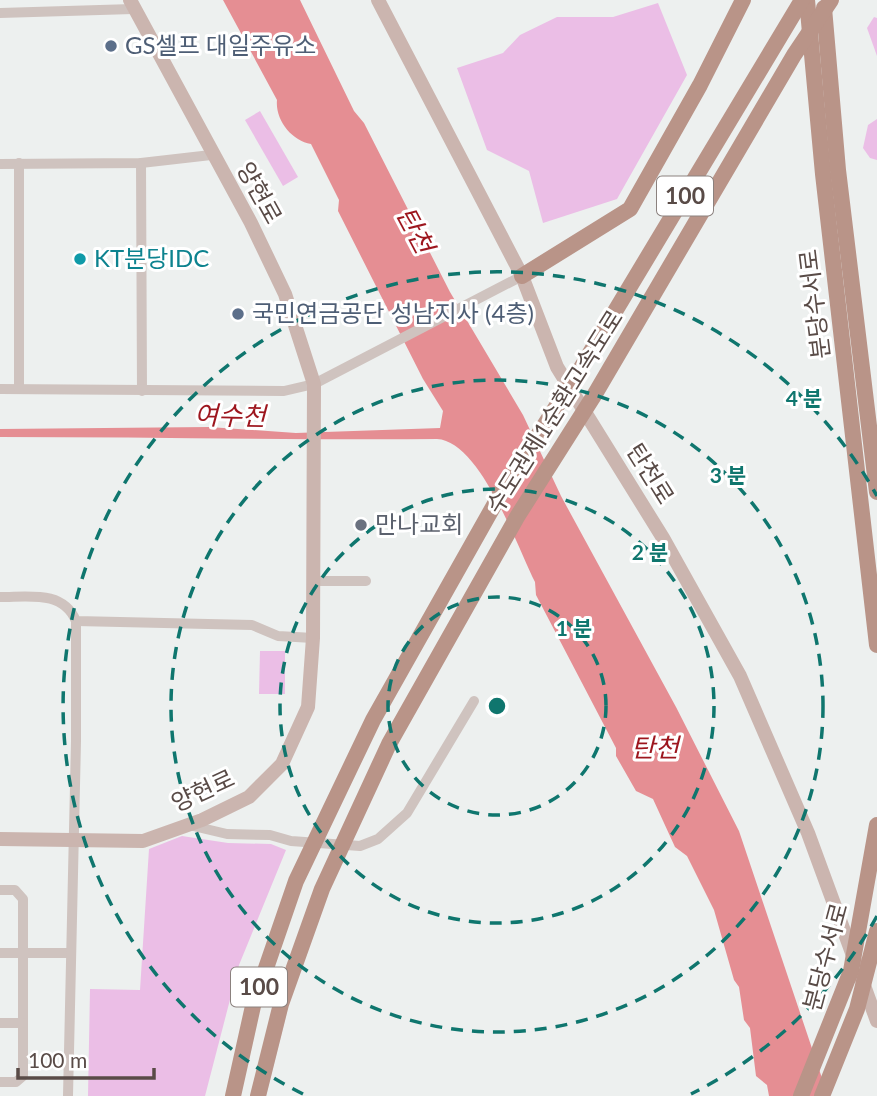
<svg xmlns="http://www.w3.org/2000/svg" width="877" height="1096" viewBox="0 0 877 1096" font-family="Lato,'Noto Sans KR',sans-serif">
  <rect width="100%" height="100%" fill="#edf0ef"/>
  <g fill="#ebbee6">
    <polygon points="658,3 687,75 617,199 543,223 529,171 487,150 457,68 503,53 520,35 557,17 613,17"/>
    <polygon points="874,17 877,18 877,56 867,28"/>
    <polygon points="260,111 298,177 283,186 245,120"/>
    <polygon points="877,119 877,160 870,158 863,148 868,125"/>
    <polygon points="260,651 285,651 285,694 259,694"/>
    <polygon points="182,836 228,843 271,844 286,850 239,965 205,1096 88,1096 90,989 140,990 149,849"/>
  </g>
  <path fill="#e58e93" d="M 223,0 L 300,0 L 354,111 L 364,123 L 450,292 L 523,415 L 561,496 L 676,707 L 739,831 L 828,1096 L 769,1096 L 767,1085 L 756,1076 L 750,1028 L 744,1020 L 739,987 L 734,980 L 714,910 L 687,856 L 675,847 L 653,799 L 636,791 L 616,756 L 616,748 L 536,595 L 535,582 C 517,546 480,441 437,439 C 291,440 146,437 0,437 L 0,429 L 209,427 L 296,433 L 440,428 L 443,411 L 423,379 L 338,211 L 339,200 L 311,144 C 292,141 275,120 277,100 Z"/>
  <g fill="none" stroke-linecap="round" stroke-linejoin="round">
    <g stroke="#cfc3bf" stroke-width="10">
      <polyline points="0,13 133,9"/>
      <polyline points="141,163 142,391"/>
      <polyline points="0,164 141,163 211,155"/>
      <polyline points="0,389 284,391 314,384 522,276"/>
      <polyline points="19,389 19,163"/>
      <polyline points="313,581 366,581"/>
      <path d="M 0,597 C 29,597 63,590 76,621 L 252,625 L 278,636 L 313,638"/>
      <polyline points="189,825 227,834 270,835 291,841 360,846 378,839 407,813 474,701"/>
      <polyline points="0,890 15,890 23,899 23,1076 16,1082 0,1082"/>
      <polyline points="0,953 70,953"/>
      <polyline points="0,1023 23,1023"/>
      <polyline points="68,1096 76,741 76,621"/>
    </g>
    <g stroke="#cbb5af" stroke-width="14">
      <polyline points="378,0 522,276 557,367 663,538 740,676 808,833 855,961"/>
      <polyline points="0,839 143,841 202,820 249,797 282,764 308,707 313,638 314,384 285,294 251,223 130,0"/>
      <polyline points="862,980 877,1021"/>
    </g>
    <g stroke="#b99488" stroke-width="16">
      <polyline points="807,0 823,174 877,645"/>
      <polyline points="824,8 838,170 877,492"/>
      <polyline points="522,276 630,209 700,85 743,0"/>
      <polyline points="233,1096 253,1006 296,881 373,720 501,493 581,368 802,0"/>
      <polyline points="258,1096 281,1004 322,889 389,744 517,517 595,394 794,55 831,0"/>
      <polyline points="801,1096 851,971 877,825"/>
      <polyline points="822,1096 857,1009 877,931"/>
    </g>
  </g>
  <g fill="none" stroke="#0f766e" stroke-width="3.5" stroke-dasharray="12 9">
    <circle cx="497" cy="706" r="109"/>
    <circle cx="497" cy="706" r="217"/>
    <circle cx="497" cy="706" r="326"/>
    <path d="M877 916A434 434 0 0 1 691 1094M303 1094A434 434 0 1 1 877 496"/>
  </g>
  <g fill="#5c6f8a" stroke="#fff" stroke-width="2.5">
    <circle cx="111" cy="46" r="7"/>
    <circle cx="238" cy="314" r="7"/>
  </g>
  <circle fill="#0f9aa8" stroke="#fff" stroke-width="2.5" cx="80" cy="259" r="7"/>
  <circle fill="#6b7280" stroke="#fff" stroke-width="2.5" cx="361" cy="525" r="7"/>
  <g text-anchor="middle" stroke-width="6" stroke-linejoin="round" paint-order="stroke">
    <g fill="#fff" stroke="#8b817e" stroke-width="2">
      <rect x="657" y="176.5" width="56" height="39" rx="5"/>
      <rect x="231" y="967.5" width="56" height="39" rx="5"/>
    </g>
    <g font-size="23" font-weight="bold" fill="#594b47">
      <text x="685" y="204">100</text>
      <text x="259" y="995">100</text>
    </g>
    <g font-size="24" fill="#4e5e75" stroke="#fff" text-anchor="start">
      <text x="125" y="54">GS셀프 대일주유소</text>
      <text x="252" y="322">국민연금공단 성남지사 (4층)</text>
    </g>
    <g font-size="24" fill="#594b47" stroke="#fff">
      <text transform="translate(259 193) rotate(61)" y="8">양현로</text>
      <text transform="translate(815 304) rotate(-97)" y="8">분당수서로</text>
      <text transform="translate(555 412) rotate(-58)" y="8">수도권제1순환고속도로</text>
      <text transform="translate(650 474) rotate(58)" y="8">탄천로</text>
      <text transform="translate(203 791) rotate(-25)" y="8">양현로</text>
      <text transform="translate(826 957) rotate(-75)" y="8">분당수서로</text>
    </g>
    <g font-size="24" fill="#0d838f" stroke="#fff" text-anchor="start">
      <text x="94" y="267">KT분당IDC</text>
    </g>
    <g font-size="24" fill="#5b616d" stroke="#fff" text-anchor="start">
      <text x="375" y="533">만나교회</text>
    </g>
    <g font-size="26" font-style="italic" fill="#9d161e" stroke="#fff">
      <text transform="translate(415 230) rotate(62)" y="9">탄천</text>
      <text transform="translate(230 416) rotate(1)" y="9">여수천</text>
      <text x="655" y="757">탄천</text>
    </g>
  </g>
  <circle cx="497" cy="706" r="10" fill="#0f766e" stroke="#fff" stroke-width="3.5"/>
  <g font-size="21" text-anchor="middle" font-weight="bold" fill="#0f766e" stroke="#fff" stroke-width="6" stroke-linejoin="round" paint-order="stroke">
    <text x="804" y="406">4 분</text>
    <text x="728" y="483">3 분</text>
    <text x="650" y="560">2 분</text>
    <text x="574" y="636">1 분</text>
  </g>
  <path d="M18 1068v10h136v-10" fill="none" stroke="#594b47" stroke-width="3.5"/>
  <text x="28" y="1068" font-size="21" fill="#594b47" stroke="#ffffff" stroke-width="5" paint-order="stroke">100 m</text>
</svg>
